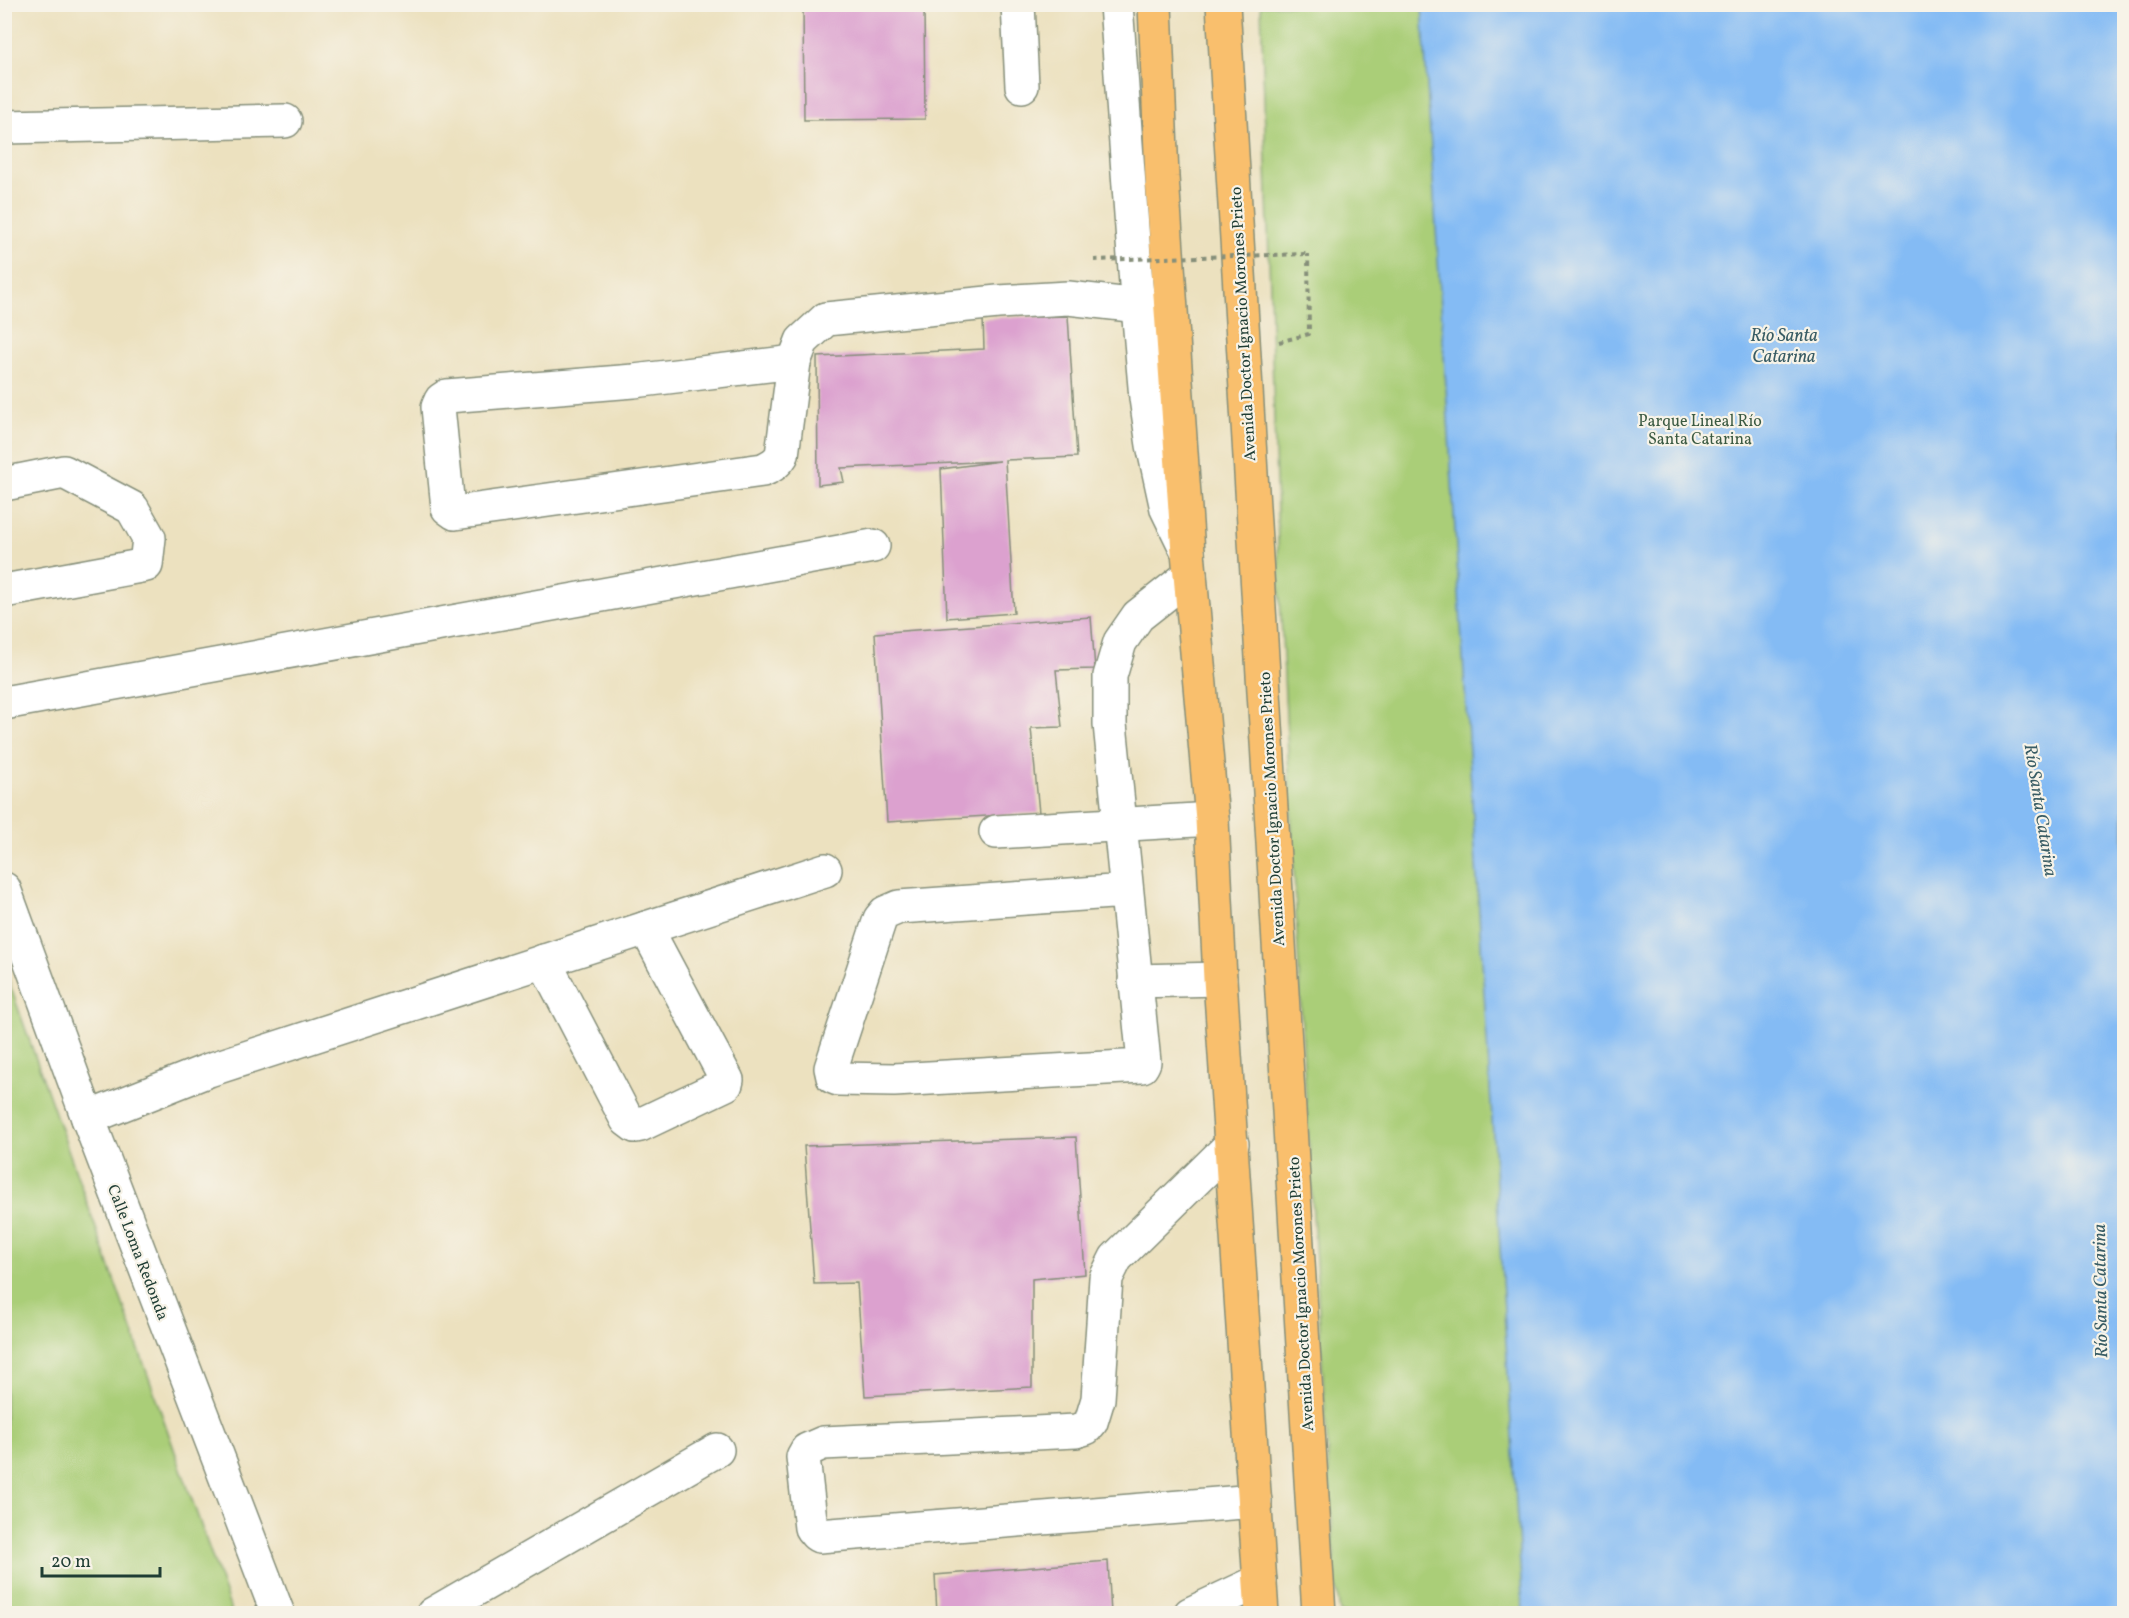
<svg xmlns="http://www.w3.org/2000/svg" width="2129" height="1618" viewBox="0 0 2129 1618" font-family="Vollkorn,serif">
  <rect width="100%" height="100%" fill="#f7f3e8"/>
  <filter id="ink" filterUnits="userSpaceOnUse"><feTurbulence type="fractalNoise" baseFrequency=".0167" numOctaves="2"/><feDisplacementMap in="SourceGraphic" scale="12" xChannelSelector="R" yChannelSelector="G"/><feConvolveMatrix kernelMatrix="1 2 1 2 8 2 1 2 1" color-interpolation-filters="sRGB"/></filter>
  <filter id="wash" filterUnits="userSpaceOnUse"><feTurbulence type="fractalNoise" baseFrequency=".008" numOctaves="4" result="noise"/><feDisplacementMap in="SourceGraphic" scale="24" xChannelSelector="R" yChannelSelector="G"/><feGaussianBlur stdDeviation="1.35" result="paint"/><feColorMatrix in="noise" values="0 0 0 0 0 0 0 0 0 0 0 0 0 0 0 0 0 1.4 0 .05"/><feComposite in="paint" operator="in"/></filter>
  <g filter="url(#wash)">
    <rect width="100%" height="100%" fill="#ece1bf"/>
    <g fill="#aace78" stroke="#648656" stroke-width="1.5">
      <polygon points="1261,5 2124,5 2124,1613 1340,1613 1335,1574 1304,1067 1279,578"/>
      <polygon points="5,971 232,1613 5,1613"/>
    </g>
    <polygon fill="#84bbf4" stroke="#527c94" stroke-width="1.5" points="1422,5 2124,5 2124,1613 1523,1613"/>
    <g id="blocks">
      <g fill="#dca1cf">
        <polygon points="803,4 924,4 925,119 804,120"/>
        <polygon points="1068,316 1077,457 1005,460 1014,613 947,618 941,469 1000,461 841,468 844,482 818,485 817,357 984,349 983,318"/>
        <polygon points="1091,617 1095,669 1056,670 1062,727 1031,728 1039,813 887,822 875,633"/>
        <polygon points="1076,1137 1085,1274 1032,1279 1032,1387 865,1396 857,1283 814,1284 804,1146"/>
        <polygon points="1108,1561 1111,1614 937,1614 935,1575"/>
      </g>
    </g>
  </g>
  <g filter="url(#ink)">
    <use href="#blocks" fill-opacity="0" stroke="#868f7a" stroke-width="1.5"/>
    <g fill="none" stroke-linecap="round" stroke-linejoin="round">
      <defs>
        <g id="minor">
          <polyline points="1018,4 1022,86"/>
          <polyline points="1116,4 1136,284 1146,398 1153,445 1167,509 1188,552"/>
          <polyline points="4,127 285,121"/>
          <path d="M 794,362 L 782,455 C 777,463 772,466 763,470 L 455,513 L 448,508 L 438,407 L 441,400 L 447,396 L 634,381 Z"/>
          <polyline points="794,362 802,341 826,319 998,302 1068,298 1157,308"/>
          <polyline points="4,484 64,472 132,508 149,538 146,565 4,591"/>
          <polyline points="4,703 873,546"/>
          <polyline points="996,832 1212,819"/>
          <polyline points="4,889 88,1118 278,1614"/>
          <polyline points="1126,891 899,907 885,913 880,919 831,1068 833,1077 838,1079 894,1080 1142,1066 1144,1062 1110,724 1110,676 1120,642 1138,616 1190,575"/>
          <polyline points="544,961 627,1120 635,1126 640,1125 726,1084 727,1080 646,928"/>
          <polyline points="1135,981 1220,979"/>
          <polyline points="88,1118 209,1070 825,870"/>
          <polyline points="1232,1144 1116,1258 1106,1278 1098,1399 1091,1422 1086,1428 1076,1431 823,1443 807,1450 803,1457 811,1528 816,1534 819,1536 1255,1501"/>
          <polyline points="433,1614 717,1450"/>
          <polyline points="1190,1614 1260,1581"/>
        </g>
        <g id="highway">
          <polyline points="1155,4 1162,177 1171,310 1188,552 1212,819 1220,979 1262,1614"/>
          <polyline points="1223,4 1319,1614"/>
        </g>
      </defs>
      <use href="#minor" stroke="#868f7a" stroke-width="36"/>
      <use href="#highway" stroke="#868f7a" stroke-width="36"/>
      <polyline stroke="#868f7a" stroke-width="4" stroke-dasharray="4.5 4.5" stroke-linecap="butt" points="1279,342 1309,334 1308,254"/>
      <use href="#minor" stroke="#fff" stroke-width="33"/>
      <use href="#highway" stroke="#f9bf6d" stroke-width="33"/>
      <polyline stroke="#868f7a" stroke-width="4" stroke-dasharray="4.5 4.5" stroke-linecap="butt" points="1094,260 1308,254"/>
    </g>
  </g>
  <g text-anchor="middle" stroke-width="4.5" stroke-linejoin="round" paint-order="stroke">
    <g font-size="16" fill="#1f3d34" stroke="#f7f3e8">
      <text transform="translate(1242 324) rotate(-93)" y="6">Avenida Doctor Ignacio Morones Prieto</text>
      <text transform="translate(1271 809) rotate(-93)" y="6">Avenida Doctor Ignacio Morones Prieto</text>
      <text transform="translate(139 1252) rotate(69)" y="6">Calle Loma Redonda</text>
      <text transform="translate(1300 1294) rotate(-93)" y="6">Avenida Doctor Ignacio Morones Prieto</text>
    </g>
    <g font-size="16" fill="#3b5a42" stroke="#f7f3e8">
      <text x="1700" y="426">Parque Lineal Río<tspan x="1700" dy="18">Santa Catarina</tspan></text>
    </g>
    <g font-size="18" font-style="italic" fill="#385c64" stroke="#f7f3e8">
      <text x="1784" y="341">Río Santa<tspan x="1784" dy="21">Catarina</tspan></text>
      <text transform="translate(2041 810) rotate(81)" y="6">Río Santa Catarina</text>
      <text transform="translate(2100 1291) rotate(-91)" y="6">Río Santa Catarina</text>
    </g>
  </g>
  <rect width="2129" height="1618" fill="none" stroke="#f7f3e8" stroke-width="24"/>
  <path d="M42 1567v9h118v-9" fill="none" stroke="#1f3d34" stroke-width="3"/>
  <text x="51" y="1567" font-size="18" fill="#1f3d34" stroke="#f7f3e8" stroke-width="4.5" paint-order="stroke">20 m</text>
</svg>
